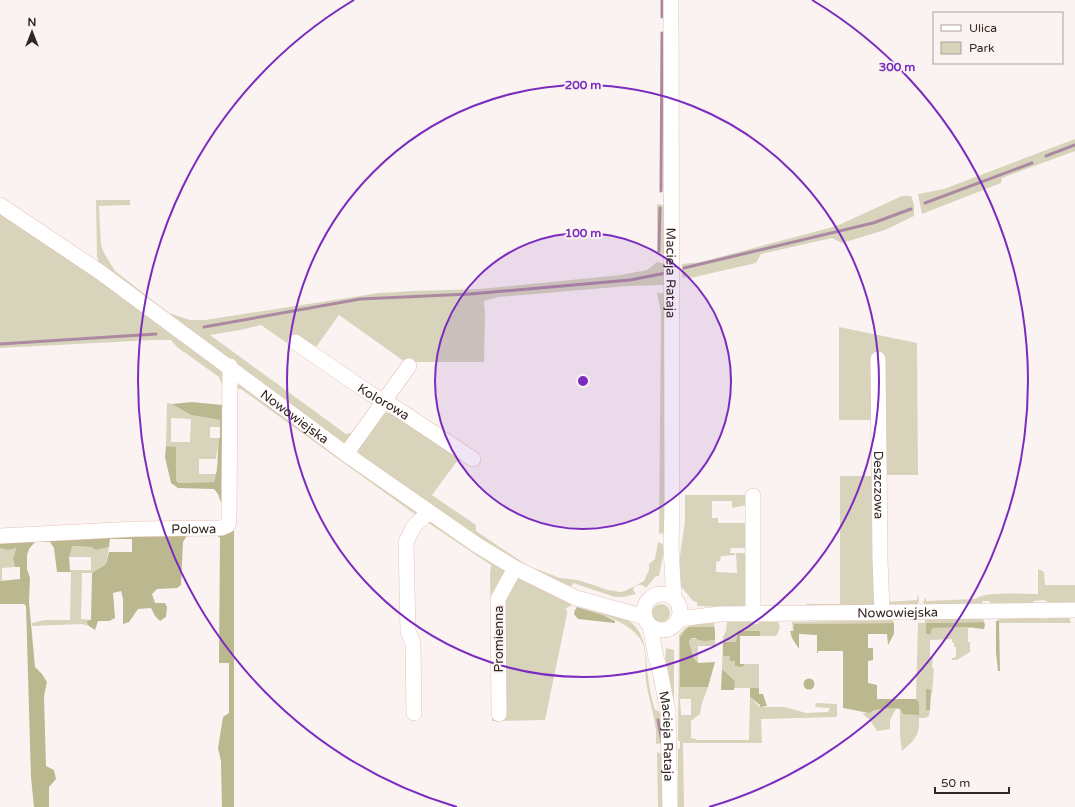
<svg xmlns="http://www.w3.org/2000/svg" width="1075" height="807" viewBox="0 0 1075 807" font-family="'Varela Round',sans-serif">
  <rect width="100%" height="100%" fill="#fbf3f1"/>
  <g fill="#d7d4bb" fill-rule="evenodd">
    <polygon points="1075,139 1075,151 1002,178 1001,183 922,214 918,194 944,189"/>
    <polygon points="902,196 911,196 914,204 914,216 885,230 842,243 832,238 761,254 756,263 690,278 682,277 682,264 701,262 829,228 841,224"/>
    <polygon points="96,200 130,200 130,205 99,206 101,245 104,253 115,271 169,313 190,320 205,320 379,293 413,291 479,289 621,275 647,270 657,262 666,264 666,282 663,285 628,286 498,297 484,301 485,314 484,362 405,362 339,315 316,347 296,338 287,343 261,325 240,330 210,335 346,434 357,431 348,443 340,443 99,263 97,256"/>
    <polygon points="657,204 663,205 665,207 667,249 664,254 657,254"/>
    <polygon points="0,209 44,238 223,370 223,387 219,377 177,347 171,340 153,340 0,348"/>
    <polygon points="657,293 663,293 667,296 664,533 659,534 661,312"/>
    <polygon points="839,327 917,343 918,475 885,475 884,420 839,420"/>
    <polygon points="236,384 244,386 571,603 572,605 565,609 567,610 567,614 545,720 492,721 490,573 491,565 409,510 241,389 237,389"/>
    <path d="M 167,403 L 172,404 L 191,415 L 220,420 L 220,427 L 210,427 L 210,438 L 219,438 L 216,459 L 199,459 L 199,474 L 215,474 L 217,473 L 214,482 L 178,483 L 176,480 L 176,448 L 166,446 ZM 171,418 L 191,419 L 190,442 L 171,442 Z"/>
    <path d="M 394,412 L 460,457 L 432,495 L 476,525 L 476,531 L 528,566 L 560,578 L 578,580 L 608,590 L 620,592 L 625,591 L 644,581 L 649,570 L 649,564 L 655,559 L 658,542 L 665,545 L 659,576 L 656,576 L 646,588 C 642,584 639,584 634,587 L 633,590 L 636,594 L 623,597 L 615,597 L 573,583 L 572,586 L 557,584 L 512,560 L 359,456 L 358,450 L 385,413 Z"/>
    <polygon points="840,476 874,476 887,602 917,600 918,593 919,602 916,605 806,607 806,604 840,604"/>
    <polygon points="685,495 746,495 746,505 732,508 732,501 712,501 712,518 718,518 718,523 746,523 747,548 731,548 730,553 735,553 735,555 721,556 720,561 716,562 716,572 737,573 736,553 747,553 746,608 697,606 697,602 693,601 679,584 679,582 680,556 685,521"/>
    <polygon points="71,546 91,547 96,550 109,547 106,564 92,573 82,573 81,619 92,620 86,621 89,626 82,624 32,626 32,623 45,620 70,620 71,572 70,570 91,570 91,557 69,557"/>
    <polygon points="16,547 13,559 15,567 2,568 2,580 0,581 0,548 8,550"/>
    <path d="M 1038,569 L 1044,572 L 1045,585 L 1075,585 L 1075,605 L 1054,605 L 1044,600 L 1034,601 L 1032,605 L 991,604 L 989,601 L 983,601 L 981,605 L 925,605 L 923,602 L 926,597 L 926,601 L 975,599 C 985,591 1024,594 1038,594 Z"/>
    <circle cx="661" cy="613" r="9"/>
    <path d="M 579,607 C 589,609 621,616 629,621 C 648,634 645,658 648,677 C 649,688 652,700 655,710 L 659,711 L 664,727 L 663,743 L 656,744 C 658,725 650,705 647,687 C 644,674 647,660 644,647 C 638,624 599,613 579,607 Z"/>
    <polygon points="1032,617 1033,618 1047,619 1048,617 1069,618 1071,623 999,623 999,621 996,621 1001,618"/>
    <path d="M 983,618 L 985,625 L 983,622 L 926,623 L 926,634 L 933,628 L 974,627 L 974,628 L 968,628 L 968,642 L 970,642 L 970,652 L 957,660 L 952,660 L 952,658 L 954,658 L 956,656 L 956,647 L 954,647 L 954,643 L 952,642 L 952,639 L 930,640 L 930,657 L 933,657 L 932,668 L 934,669 L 932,696 L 931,691 L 926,710 L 930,710 L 929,716 L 925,718 L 919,718 C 920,735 915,740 902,751 L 900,736 L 900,709 L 903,714 L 919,702 L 916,699 L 918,623 L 925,623 L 925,619 Z"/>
    <polygon points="893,620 894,623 794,624 793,631 792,622"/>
    <path d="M 727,622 L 753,622 L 753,624 L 758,624 L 759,622 L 778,622 C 781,627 779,631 776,636 L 760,636 L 760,632 L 739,631 L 736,642 L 723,642 L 730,656 L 742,667 L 745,664 L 759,664 L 759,688 L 734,688 L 735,681 L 722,669 L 723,637 L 726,631 Z"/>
    <path d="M 698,623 L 714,623 L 715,631 L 713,627 L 680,637 L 680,687 L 708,687 L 702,703 L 700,714 L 691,721 L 691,738 L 696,739 L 696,740 L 749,740 L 750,697 L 760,707 L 785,707 L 806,713 L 828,712 L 830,708 L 815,707 L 816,703 L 837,704 L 837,717 L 761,719 L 762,743 L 683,743 L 684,807 L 678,807 L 678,749 L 680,748 L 680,741 L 678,741 L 679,635 L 685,628 ZM 680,699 L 691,699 L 691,715 L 681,715 Z"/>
    <path d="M 691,638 L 707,641 L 715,640 L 715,646 L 698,646 L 698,663 C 692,656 686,647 691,638 Z"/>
    <polygon points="666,648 674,650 674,724 665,662"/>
    <path d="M 890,708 L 896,709 L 890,720 L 890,729 L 877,731 L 870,720 L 862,713 C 870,713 870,711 876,710 C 881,709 885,710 890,708 Z"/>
    <polygon points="657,752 662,754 665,807 658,807"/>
  </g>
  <g fill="#bbb78f">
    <path d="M 223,387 L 222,505 L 218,494 L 214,489 L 178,488 L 171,483 L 165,457 L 166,446 L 176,447 L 176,480 L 178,483 L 214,482 C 219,468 217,453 219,438 L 220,438 L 220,420 L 191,415 L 172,404 L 192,402 L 222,405 Z"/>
    <polygon points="234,527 234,807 222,807 221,761 218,748 223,717 229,713 229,663 219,663 220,538 217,535"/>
    <polygon points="189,532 183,542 181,585 177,588 157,589 152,594 155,603 165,603 167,607 166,617 160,621 155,616 151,608 138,609 129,622 123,624 123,599 121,591 113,593 115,618 109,621 98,621 95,630 89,626 86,621 91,620 92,573 106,564 109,552 132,552 132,539 110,539 109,547 96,550 91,547 72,546 69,557 70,570 71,572 57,572 54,548 50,542 35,542 29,549 27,555 27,569 30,578 29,602 35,667 42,674 47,682 44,696 46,766 54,770 56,779 49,787 49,807 34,807 31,777 26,606 24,604 0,604 0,581 20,579 20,567 15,567 13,559 16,548 8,550 0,548 0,540"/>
    <polygon points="577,607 603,615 615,621 615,623 578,619 574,614 575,610"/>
    <polygon points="996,621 999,621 1000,671 998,671 996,652"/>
    <polygon points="984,622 985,625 984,629 974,628 973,627 933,628 931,630 931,634 926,634 926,623"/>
    <path d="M 894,623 L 894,634 L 888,645 L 887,634 L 868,634 L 868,648 L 873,648 L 873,660 L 868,661 L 868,683 L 877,685 L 877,699 L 916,699 L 919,702 L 919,715 L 903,714 L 900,709 C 892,708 876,708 869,713 L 843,708 L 843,651 L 818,651 L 818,653 L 817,653 L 817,635 L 799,634 L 799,649 L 792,638 L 790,631 L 793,631 L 794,624 Z"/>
    <path d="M 688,627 L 714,627 L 715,631 L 715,640 C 709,641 701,642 695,638 L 691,638 L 689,642 L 693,657 L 698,663 L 715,662 L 708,687 L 680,687 L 680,637 Z"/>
    <polygon points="738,631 760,631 760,636 740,636 740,664 745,664 742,667 735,666 735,661 730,661 730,656 723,656 723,642 736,642"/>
    <polygon points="722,669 735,681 734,690 721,690"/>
    <circle cx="809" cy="684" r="5.5"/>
    <polygon points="750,688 759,688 759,694 763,694 767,706 760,707 760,705 750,697"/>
    <polygon points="926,689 929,689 931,691 930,710 926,710"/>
  </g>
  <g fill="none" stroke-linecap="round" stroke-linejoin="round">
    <g stroke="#ac89a2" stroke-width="3">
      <polyline points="662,17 662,0"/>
      <polyline points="1046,156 1075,145"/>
      <polyline points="661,191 662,33"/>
      <polyline points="925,203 1032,163"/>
      <polyline points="659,251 660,208"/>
      <polyline points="684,268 873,223 911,209"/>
      <polyline points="204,327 360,299 470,294 630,280 666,273"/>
      <polyline points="0,344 156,334"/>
      <polyline points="658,720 662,742"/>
    </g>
    <defs>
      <g id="minor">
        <path id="s1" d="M 671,0 L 672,505 L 671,547 L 674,599"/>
        <path id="s2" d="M 0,205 L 100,272 L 346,454 L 477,545 L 515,568 L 576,598 L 645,617"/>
        <path id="s3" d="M 295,342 L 371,394 L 396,408 L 473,459"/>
        <path id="s4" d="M 878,359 L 880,560 L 882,612"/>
        <polyline points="346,454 409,366"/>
        <polyline points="753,496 753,614"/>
        <path id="s5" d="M 0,536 L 136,529 L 221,528 L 228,525 L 229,519 L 230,366"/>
        <circle cx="662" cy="612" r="18"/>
        <path id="s6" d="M 678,619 L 720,614 L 1075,610"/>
        <path id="s7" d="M 650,626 L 656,658 L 659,666 L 668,711 L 670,807"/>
        <polyline points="414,713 413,644 408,631 406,542 414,526 429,512"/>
        <polyline points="499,714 498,599 515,568"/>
      </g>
    </defs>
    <use href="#minor" stroke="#e6c1b4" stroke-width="16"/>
    <use href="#minor" stroke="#fff" stroke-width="15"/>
  </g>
  <circle cx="583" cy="381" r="148" fill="#7b2cbf" fill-opacity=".12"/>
  <g fill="none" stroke="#7b2cbf" stroke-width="2">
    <circle cx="583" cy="381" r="148"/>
    <circle cx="583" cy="381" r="296"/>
    <path d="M457 807A444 444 0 0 1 354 0M812 0A444 444 0 0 1 709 807"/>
  </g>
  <g text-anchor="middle" stroke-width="4" stroke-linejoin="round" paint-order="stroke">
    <g font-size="13" fill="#342621" stroke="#fbf3f1">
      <text dy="5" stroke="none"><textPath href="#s1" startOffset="273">Macieja Rataja</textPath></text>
      <text dy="5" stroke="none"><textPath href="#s3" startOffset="107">Kolorowa</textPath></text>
      <text dy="5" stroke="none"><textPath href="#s2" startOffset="363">Nowowiejska</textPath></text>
      <text dy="5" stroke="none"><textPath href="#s4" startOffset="126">Deszczowa</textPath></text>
      <text dy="5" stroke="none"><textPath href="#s5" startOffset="194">Polowa</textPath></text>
      <text dy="5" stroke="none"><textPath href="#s6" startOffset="220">Nowowiejska</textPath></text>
      <text transform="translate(498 639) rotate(-90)" y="5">Promienna</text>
      <text dy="5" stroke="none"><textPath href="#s7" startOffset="112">Macieja Rataja</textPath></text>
    </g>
  </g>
  <circle cx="583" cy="381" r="6" fill="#7b2cbf" stroke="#fbf3f1" stroke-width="2"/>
  <g font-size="12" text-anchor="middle" font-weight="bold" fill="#7b2cbf" stroke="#fbf3f1" stroke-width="4" stroke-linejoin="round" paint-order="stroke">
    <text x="897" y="71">300 m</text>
    <text x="583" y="89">200 m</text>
    <text x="583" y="237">100 m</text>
  </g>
  <rect x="933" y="12" width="130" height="52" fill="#fbf3f1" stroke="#aba19e"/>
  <rect x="941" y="25" width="20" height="6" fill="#ffffff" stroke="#aba19e"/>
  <text x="969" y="32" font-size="12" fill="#342621">Ulica</text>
  <rect x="941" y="42" width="20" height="12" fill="#d7d4bb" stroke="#aba19e"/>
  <text x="969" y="52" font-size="12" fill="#342621">Park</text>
  <g transform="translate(32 32)" stroke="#fbf3f1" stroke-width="3" paint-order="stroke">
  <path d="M0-3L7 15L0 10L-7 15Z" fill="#342621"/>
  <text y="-6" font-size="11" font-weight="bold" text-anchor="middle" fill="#342621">N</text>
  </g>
  <path d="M935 787v6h74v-6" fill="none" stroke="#342621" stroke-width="2"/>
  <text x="941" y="787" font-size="12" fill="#342621" stroke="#fbf3f1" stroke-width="3" paint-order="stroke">50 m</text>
</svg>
